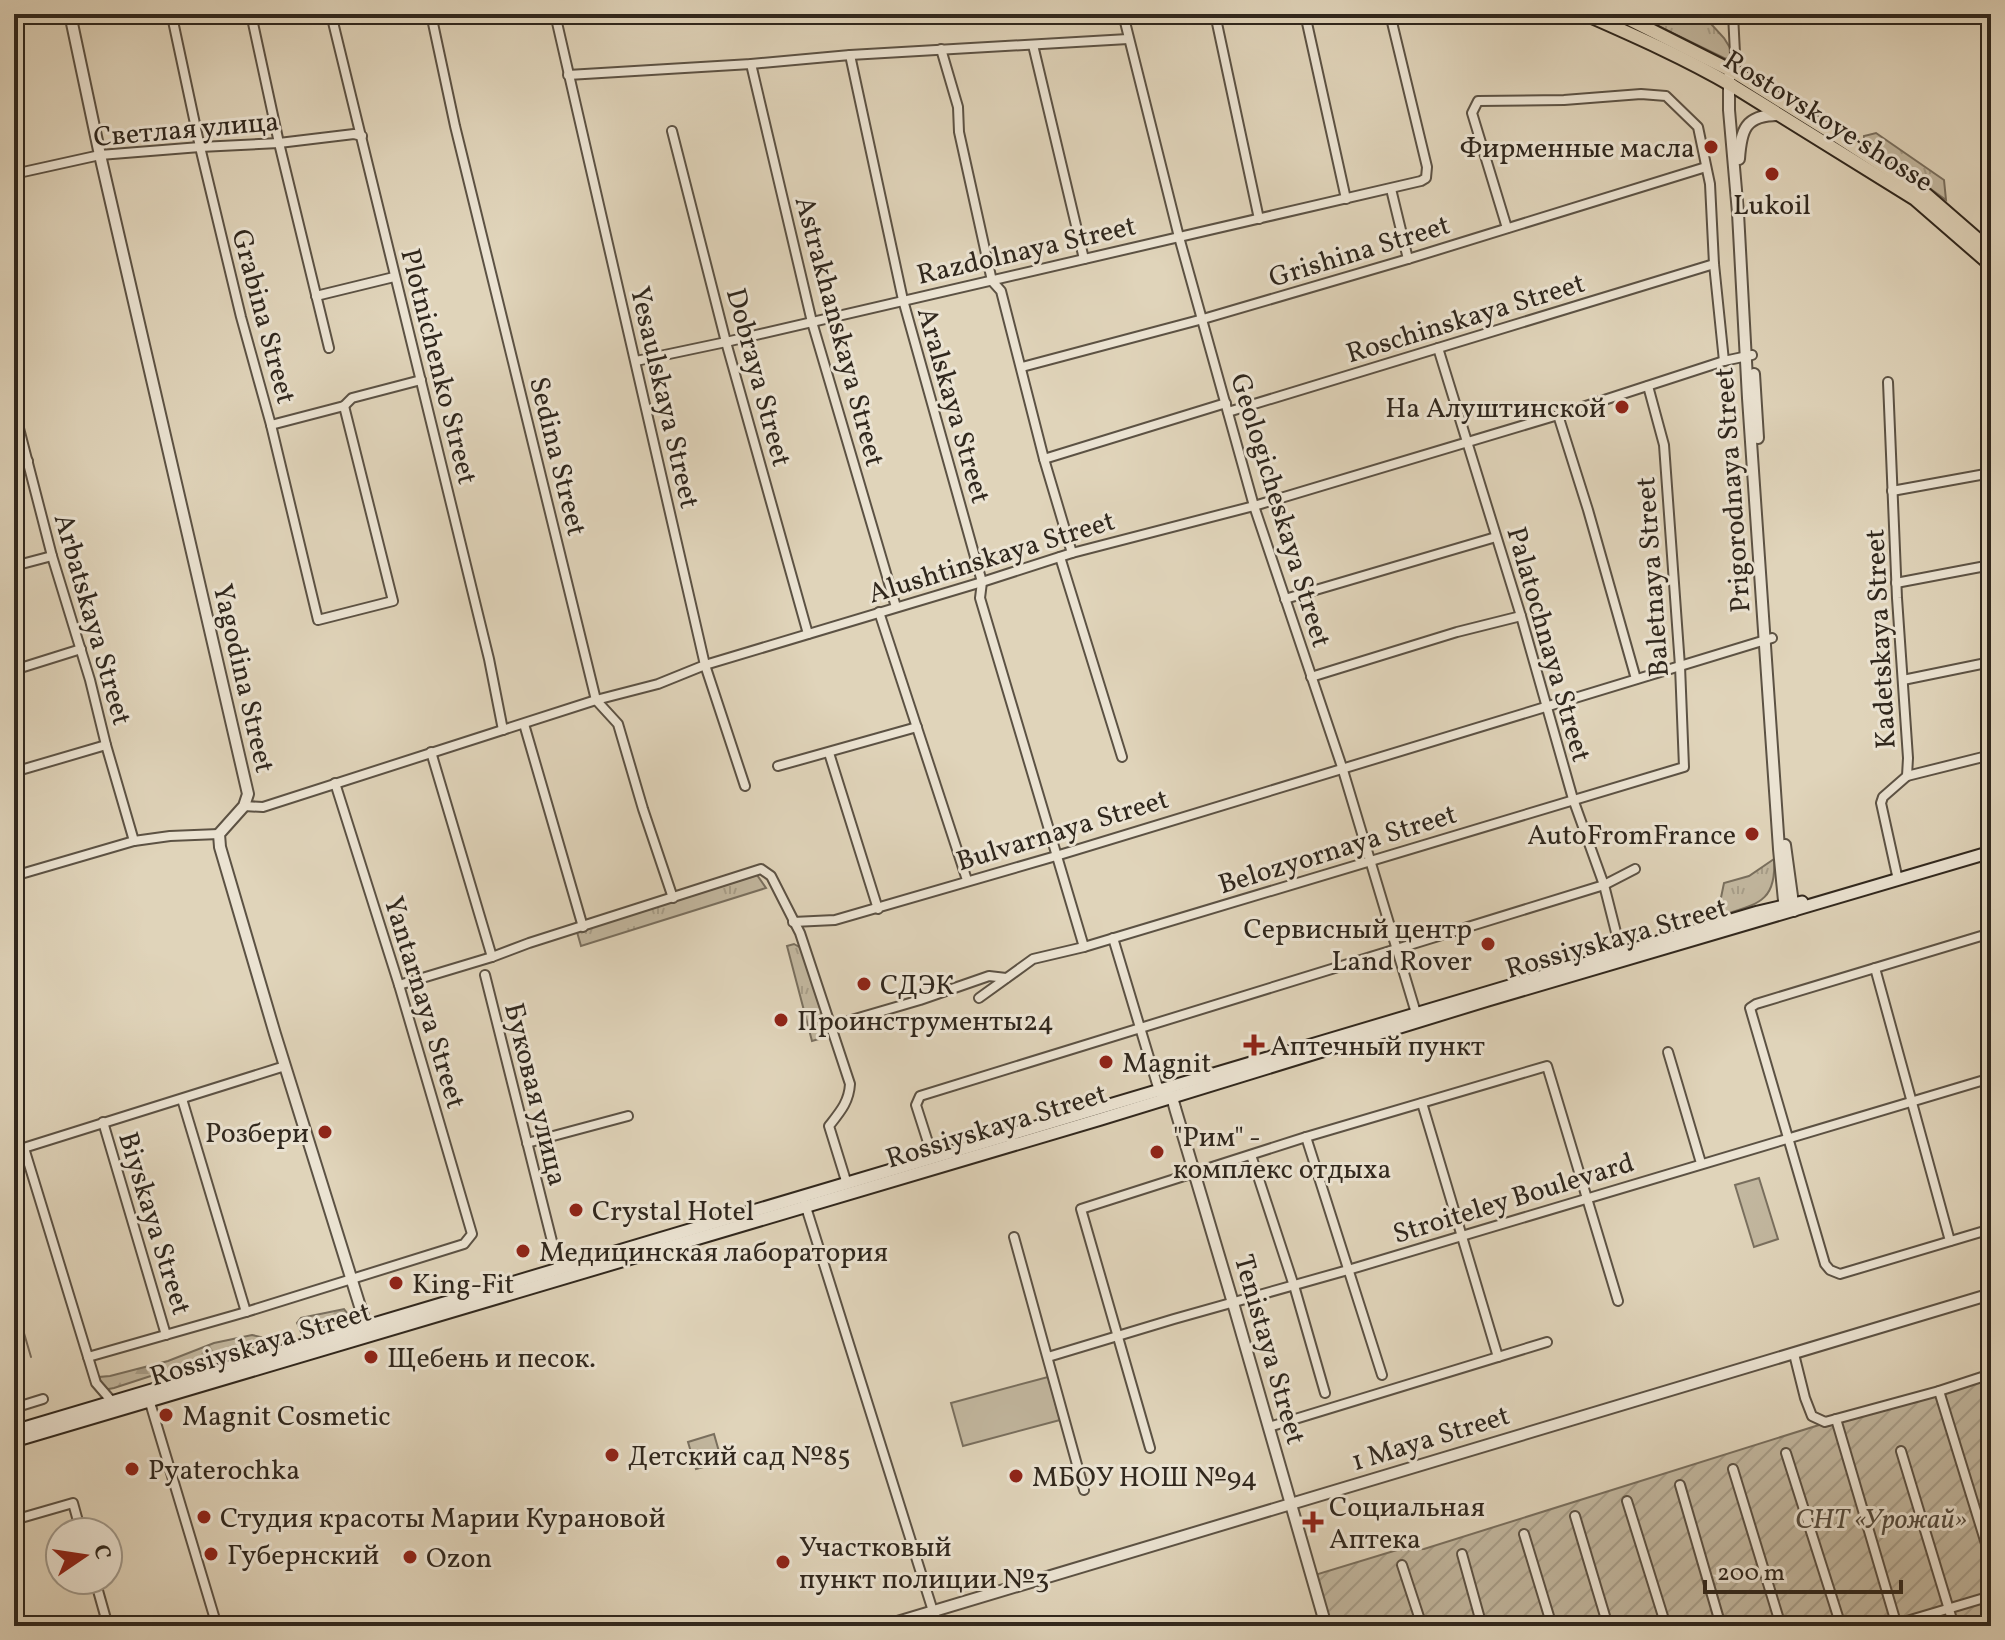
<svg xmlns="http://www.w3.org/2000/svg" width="2005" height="1640" viewBox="0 0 2005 1640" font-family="Vollkorn,serif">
  <defs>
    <pattern id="grass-tufts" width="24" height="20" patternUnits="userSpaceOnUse" patternTransform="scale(2)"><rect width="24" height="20" fill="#c2b79f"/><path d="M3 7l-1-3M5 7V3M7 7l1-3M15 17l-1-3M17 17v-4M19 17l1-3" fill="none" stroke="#a79d88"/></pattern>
    <pattern id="forest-firs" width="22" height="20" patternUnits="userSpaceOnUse" patternTransform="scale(2)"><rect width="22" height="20" fill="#c2b79f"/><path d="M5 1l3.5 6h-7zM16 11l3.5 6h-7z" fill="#a79d88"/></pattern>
    <pattern id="garden-furrows" width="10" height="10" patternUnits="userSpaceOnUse" patternTransform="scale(2)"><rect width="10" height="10" fill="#c2b79f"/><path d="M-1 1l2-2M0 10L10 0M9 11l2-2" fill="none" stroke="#a79d88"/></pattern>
  </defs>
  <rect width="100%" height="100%" fill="#e0d4ba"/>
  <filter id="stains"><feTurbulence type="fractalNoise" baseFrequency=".0025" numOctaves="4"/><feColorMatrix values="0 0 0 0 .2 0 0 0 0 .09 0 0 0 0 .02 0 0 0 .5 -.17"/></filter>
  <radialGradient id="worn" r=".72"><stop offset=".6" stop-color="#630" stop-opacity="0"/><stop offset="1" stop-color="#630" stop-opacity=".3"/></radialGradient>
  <g fill="url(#grass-tufts)" stroke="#796f5e" stroke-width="2">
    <polygon points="1633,14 1702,14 1724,38 1732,51 1730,57 1726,59"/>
    <polygon points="1876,133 1944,180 1946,200 1864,141 1864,136"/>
    <path d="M 1774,859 C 1777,905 1754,904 1717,917 L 1724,883 L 1749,876 Z"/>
    <polygon points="757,875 766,888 581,946 577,932"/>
    <polygon points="794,944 801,948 829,1036 812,1041 787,946"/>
  </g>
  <g fill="url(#forest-firs)" stroke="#796f5e" stroke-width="2">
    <polygon points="344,1309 347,1313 344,1322 322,1327 302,1334 297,1323 301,1318"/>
    <polygon points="252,1335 261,1337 263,1344 160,1373 114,1388 103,1390 99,1377 110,1376 168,1361 214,1343"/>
  </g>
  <polygon fill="url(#garden-furrows)" stroke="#796f5e" stroke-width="2" points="1991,1371 1991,1626 1329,1626 1315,1580 1318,1574 1397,1550 1424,1549"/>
  <g fill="#c2b79f" stroke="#796f5e" stroke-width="2">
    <polygon points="1759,1178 1778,1239 1754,1247 1735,1185"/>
    <polygon points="1048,1377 1060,1420 963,1446 951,1403"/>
    <polygon points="714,1434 722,1462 696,1469 688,1442"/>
  </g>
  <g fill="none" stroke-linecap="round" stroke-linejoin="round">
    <polyline stroke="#766b5b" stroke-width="2" points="14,1299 31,1357"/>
    <defs>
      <g id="minor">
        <polyline points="251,14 279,143 329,348"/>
        <polyline points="331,14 489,659 503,730"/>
        <polyline points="431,14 455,126 596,700 618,724 643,809 673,898"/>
        <polyline points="555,14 705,665 745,786"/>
        <polyline points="1123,14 1179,237 1254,506 1342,767 1416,1013"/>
        <polyline points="1215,14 1259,219"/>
        <polyline points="1305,14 1346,199"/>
        <polyline points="1733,14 1736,73"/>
        <polyline points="173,21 200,147 241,317 271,425 318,620 393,601 344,406"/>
        <polyline points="1033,45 1084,259"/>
        <polyline points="941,49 958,107 959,132 992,281 1001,291 1044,459 1072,553"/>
        <polyline points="850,55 903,300 982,582 980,598 1084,947"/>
        <polyline points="751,64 812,322 896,607"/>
        <polyline points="568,75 751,64 850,55 1128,39"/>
        <polyline points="672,131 726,342 808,634"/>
        <polyline points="14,174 100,155 200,147 279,143 354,134 362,136"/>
        <polyline points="1391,189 1408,259"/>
        <polyline points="1507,228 1472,113 1478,101 1564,100 1641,94 1666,96 1698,127 1710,184 1714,264 1724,361"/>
        <polyline points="316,296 394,277"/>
        <polyline points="1438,348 1521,616 1573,799 1604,885 1621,952"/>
        <polyline points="636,361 726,342 1421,181 1426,178 1427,167 1390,14"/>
        <polyline points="1022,367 1203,319 1408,259 1706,167"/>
        <polyline points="1888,382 1897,598 1908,758 1907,776 1883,797 1881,803 1898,880"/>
        <polyline points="14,409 52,556 90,680 106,745 134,841"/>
        <polyline points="1228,412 1714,264"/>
        <polyline points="1558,415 1588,510 1636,679"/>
        <polyline points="271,425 344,406 352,398 421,380"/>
        <polyline points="1044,459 1226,403"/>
        <polyline points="14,465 28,461"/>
        <polyline points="1892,491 1991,473"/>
        <polyline points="1060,557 1122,757"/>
        <polyline points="14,566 52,556"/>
        <polyline points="1896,583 1991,565"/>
        <polyline points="1285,599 1496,537"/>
        <polyline points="879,612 967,880"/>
        <polyline points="14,670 81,649"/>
        <polyline points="1311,677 1457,632 1521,616"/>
        <polyline points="1903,680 1991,662"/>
        <polyline points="524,724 583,927"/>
        <polyline points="431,752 492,957"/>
        <polyline points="829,753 878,909"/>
        <polyline points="778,766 917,727"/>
        <polyline points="14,772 106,745"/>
        <polyline points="1907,776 1991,755"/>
        <polyline points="244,806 263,807 596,700 658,684 705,665 982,582 1072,553 1254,506 1558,415 1724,361 1752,355"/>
        <polyline points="14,876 134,841 170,836 219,834"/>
        <polyline points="793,922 835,920 1056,856 1772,638"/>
        <polyline points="1991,933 1756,1004 1750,1008 1825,1264 1830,1270 1840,1274 1991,1229"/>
        <polyline points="1986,934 1991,953"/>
        <polyline points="1113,938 1157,1084 1162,1093"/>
        <polyline points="1875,968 1950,1241"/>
        <polyline points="485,975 559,1269"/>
        <path d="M 399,985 L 492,957 L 529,943 L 761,869 L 771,876 L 800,933 L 850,1084 C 849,1102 840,1112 829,1126 L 847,1184"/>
        <polyline points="979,998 1033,959 1084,947 1684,767 1680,666 1664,445 1648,386"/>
        <polyline points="831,1026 920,1000 989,976 1006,978"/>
        <polyline points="1668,1052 1701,1163"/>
        <polyline points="182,1099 246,1312"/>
        <polyline points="1422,1103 1498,1357"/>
        <polyline points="103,1122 166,1335"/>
        <polyline points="1306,1137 1382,1375"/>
        <polyline points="527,1143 628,1116"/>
        <polyline points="24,1148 96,1383 109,1398 111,1403"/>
        <polyline points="14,1151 285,1066"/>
        <polyline points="1251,1155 1295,1289 1325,1393"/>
        <polyline points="933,1158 916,1105 920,1096 1604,885 1635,869"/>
        <polyline points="805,1204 932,1608 939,1626"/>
        <polyline points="1014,1237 1084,1490"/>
        <polyline points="1794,1354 1805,1398 1812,1416 1825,1422 1939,1391 1991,1374"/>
        <polyline points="88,1357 246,1312 464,1244 472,1234 399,985 335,783"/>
        <polyline points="1048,1357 1174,1319 1348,1270 1991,1078"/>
        <polyline points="1939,1391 1991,1560"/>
        <polyline points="148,1396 217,1626"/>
        <polyline points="14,1408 43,1399"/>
        <polyline points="1836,1419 1897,1626"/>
        <polyline points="1269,1427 1547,1342"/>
        <polyline points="1150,1448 1081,1209 1306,1137 1547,1066 1618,1301"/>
        <polyline points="1901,1451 1954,1626"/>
        <polyline points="1786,1453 1841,1626"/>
        <polyline points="1733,1469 1781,1626"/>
        <polyline points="1680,1485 1721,1626"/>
        <polyline points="1627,1501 1666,1626"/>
        <polyline points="1575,1516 1608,1626"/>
        <polyline points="14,1520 73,1503 81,1532"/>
        <polyline points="1524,1534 1552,1626"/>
        <polyline points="1462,1554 1482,1626"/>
        <polyline points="1402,1565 1422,1626"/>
        <polyline points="95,1580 108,1626"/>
        <polyline points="1890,1626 1991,1596"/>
      </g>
      <g id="tertiary">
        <polyline points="70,14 100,155 248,794 244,806 219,834 220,847 275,1034 368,1332"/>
        <polyline points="1729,77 1729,110 1738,213 1748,398 1779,849 1785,911"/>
        <path d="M 1739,159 C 1741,130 1745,115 1778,115"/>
        <polyline points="1754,374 1758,438"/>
        <polyline points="1785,845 1794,911"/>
        <polyline points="1168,1094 1172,1097 1175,1108 1233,1303 1326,1626"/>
        <polyline points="884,1626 1991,1294"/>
      </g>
      <g id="secondary">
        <polyline points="14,1431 1758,912 1802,902"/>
        <polyline points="14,1441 1101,1119 1488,1000 1991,852"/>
      </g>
      <g id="trunk">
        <path d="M 1585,14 C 1635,36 1685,58 1733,86 L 1915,199 L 1991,265"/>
        <polyline points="1619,14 1736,73 1837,136 1922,191 1991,251"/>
      </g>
    </defs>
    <use href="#minor" stroke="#5c5244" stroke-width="12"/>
    <use href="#tertiary" stroke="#5c5244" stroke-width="14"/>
    <use href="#secondary" stroke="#30271d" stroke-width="15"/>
    <use href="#trunk" stroke="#30271d" stroke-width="16"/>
    <use href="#minor" stroke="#ebe3d2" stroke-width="8"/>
    <use href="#tertiary" stroke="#ebe3d2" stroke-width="10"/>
    <use href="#secondary" stroke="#ebe3d2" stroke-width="11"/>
    <use href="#trunk" stroke="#e0d4ba" stroke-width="12"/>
  </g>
  <g fill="#8f2418" stroke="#ebe3d2" stroke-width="3">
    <circle cx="1711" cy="147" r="8"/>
    <circle cx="1772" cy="174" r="8"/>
    <circle cx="1622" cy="407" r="8"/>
    <circle cx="1752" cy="834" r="8"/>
    <circle cx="1488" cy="944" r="8"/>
    <circle cx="864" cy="984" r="8"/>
    <circle cx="781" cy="1020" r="8"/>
    <path d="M1250 1033h8v8h8v8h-8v8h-8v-8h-8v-8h8z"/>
    <circle cx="1106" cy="1062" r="8"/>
    <circle cx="325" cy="1132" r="8"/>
    <circle cx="1157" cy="1152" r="8"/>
    <circle cx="576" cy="1210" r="8"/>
    <circle cx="523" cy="1251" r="8"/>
    <circle cx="396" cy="1283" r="8"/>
    <circle cx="371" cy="1357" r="8"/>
    <circle cx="166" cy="1415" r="8"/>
    <circle cx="612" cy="1455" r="8"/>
    <circle cx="132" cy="1469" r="8"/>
    <circle cx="1016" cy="1476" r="8"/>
    <circle cx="204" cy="1517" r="8"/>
    <path d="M1309 1510h8v8h8v8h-8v8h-8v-8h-8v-8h8z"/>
    <circle cx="211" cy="1554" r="8"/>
    <circle cx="410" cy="1557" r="8"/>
    <circle cx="783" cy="1562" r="8"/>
  </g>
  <g text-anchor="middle" stroke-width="6" stroke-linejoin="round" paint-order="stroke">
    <g font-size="28" fill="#30271d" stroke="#ebe3d2">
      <text transform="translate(1829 120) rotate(32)" y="10">Rostovskoye shosse</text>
      <text transform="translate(186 128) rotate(-5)" y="10">Светлая улица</text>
      <text transform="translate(1026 249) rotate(-13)" y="10">Razdolnaya Street</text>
      <text transform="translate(1359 250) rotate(-17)" y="10">Grishina Street</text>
      <text transform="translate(265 316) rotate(75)" y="10">Grabina Street</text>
      <text transform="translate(1465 317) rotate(-17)" y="10">Roschinskaya Street</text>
      <text transform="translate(841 331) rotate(75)" y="10">Astrakhanskaya Street</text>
      <text transform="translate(440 366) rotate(76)" y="10">Plotnichenko Street</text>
      <text transform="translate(760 377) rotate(75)" y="10">Dobraya Street</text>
      <text transform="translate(666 397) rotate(77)" y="10">Yesaulskaya Street</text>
      <text transform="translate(955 405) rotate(74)" y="10">Aralskaya Street</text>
      <text transform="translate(559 456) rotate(76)" y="10">Sedina Street</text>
      <text transform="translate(1731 490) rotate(-94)" y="10">Prigorodnaya Street</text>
      <text transform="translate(1282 510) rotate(73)" y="10">Geologicheskaya Street</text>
      <text transform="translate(991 556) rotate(-17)" y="10">Alushtinskaya Street</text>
      <text transform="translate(1651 577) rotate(-94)" y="10">Baletnaya Street</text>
      <text transform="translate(94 619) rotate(74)" y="10">Arbatskaya Street</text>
      <text transform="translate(1879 639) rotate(-93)" y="10">Kadetskaya Street</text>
      <text transform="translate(1550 644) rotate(74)" y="10">Palatochnaya Street</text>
      <text transform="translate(245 678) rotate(77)" y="10">Yagodina Street</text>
      <text transform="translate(1062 829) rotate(-17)" y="10">Bulvarnaya Street</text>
      <text transform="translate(1337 848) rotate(-17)" y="10">Belozyornaya Street</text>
      <text transform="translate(1616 937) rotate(-16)" y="10">Rossiyskaya Street</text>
      <text transform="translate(426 1002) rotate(73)" y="10">Yantarnaya Street</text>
      <text transform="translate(537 1094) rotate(76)" y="10">Буковая улица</text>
      <text transform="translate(996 1125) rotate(-17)" y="10">Rossiyskaya Street</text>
      <text transform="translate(1513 1197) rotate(-17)" y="10">Stroiteley Boulevard</text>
      <text transform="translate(156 1223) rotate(73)" y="10">Biyskaya Street</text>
      <text transform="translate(260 1343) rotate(-17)" y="10">Rossiyskaya Street</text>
      <text transform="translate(1271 1349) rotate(74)" y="10">Tenistaya Street</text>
      <text transform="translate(1430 1437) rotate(-17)" y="10">1 Maya Street</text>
    </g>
    <g font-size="28" fill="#30271d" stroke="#ebe3d2" text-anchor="start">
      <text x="1695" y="157" text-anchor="end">Фирменные масла</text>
      <text x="1772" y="214" text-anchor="middle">Lukoil</text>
      <text x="1606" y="417" text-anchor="end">На Алуштинской</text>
      <text x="1736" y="844" text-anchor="end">AutoFromFrance</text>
      <text x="1472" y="938" text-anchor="end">Сервисный центр<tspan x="1472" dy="32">Land Rover</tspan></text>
      <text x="880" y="994">СДЭК</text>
      <text x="797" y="1030">Проинструменты24</text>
      <text x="1270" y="1055">Аптечный пункт</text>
      <text x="1122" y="1072">Magnit</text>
      <text x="309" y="1142" text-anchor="end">Розбери</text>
      <text x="1173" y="1146">"Рим" -<tspan x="1173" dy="32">комплекс отдыха</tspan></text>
      <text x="592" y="1220">Crystal Hotel</text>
      <text x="539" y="1261">Медицинская лаборатория</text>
      <text x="412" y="1293">King-Fit</text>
      <text x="387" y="1367">Щебень и песок.</text>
      <text x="182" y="1425">Magnit Cosmetic</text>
      <text x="628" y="1465">Детский сад №85</text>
      <text x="148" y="1479">Pyaterochka</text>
      <text x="1032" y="1486">МБОУ НОШ №94</text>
      <text x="1329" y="1516">Социальная<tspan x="1329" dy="32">Аптека</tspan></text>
      <text x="220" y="1527">Студия красоты Марии Курановой</text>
      <text x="799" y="1556">Участковый<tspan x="799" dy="32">пункт полиции №3</tspan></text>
      <text x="227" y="1564">Губернский</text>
      <text x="426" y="1567">Ozon</text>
    </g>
    <g font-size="28" font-style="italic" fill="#544b3e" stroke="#ebe3d2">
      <text x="1881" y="1528">СНТ «Урожай»</text>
    </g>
  </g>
  <rect width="2005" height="1640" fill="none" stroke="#e0d4ba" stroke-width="48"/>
  <rect x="16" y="16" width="1973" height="1608" fill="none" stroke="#30271d" stroke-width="4"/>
  <rect x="24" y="24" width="1957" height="1592" fill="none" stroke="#30271d" stroke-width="2"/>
  <g transform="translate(84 1556) rotate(77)"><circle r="38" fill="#ebe3d2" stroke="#a0988a" stroke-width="2"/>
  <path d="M0-6L14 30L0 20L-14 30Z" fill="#8f2418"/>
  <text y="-12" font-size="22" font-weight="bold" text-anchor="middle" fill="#30271d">С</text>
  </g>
  <path d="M1705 1580v12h196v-12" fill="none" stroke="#30271d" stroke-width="4"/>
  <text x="1717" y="1580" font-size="24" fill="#30271d" stroke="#ebe3d2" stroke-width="6" paint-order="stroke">200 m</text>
  <rect width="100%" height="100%" filter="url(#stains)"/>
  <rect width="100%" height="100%" fill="url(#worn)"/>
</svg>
